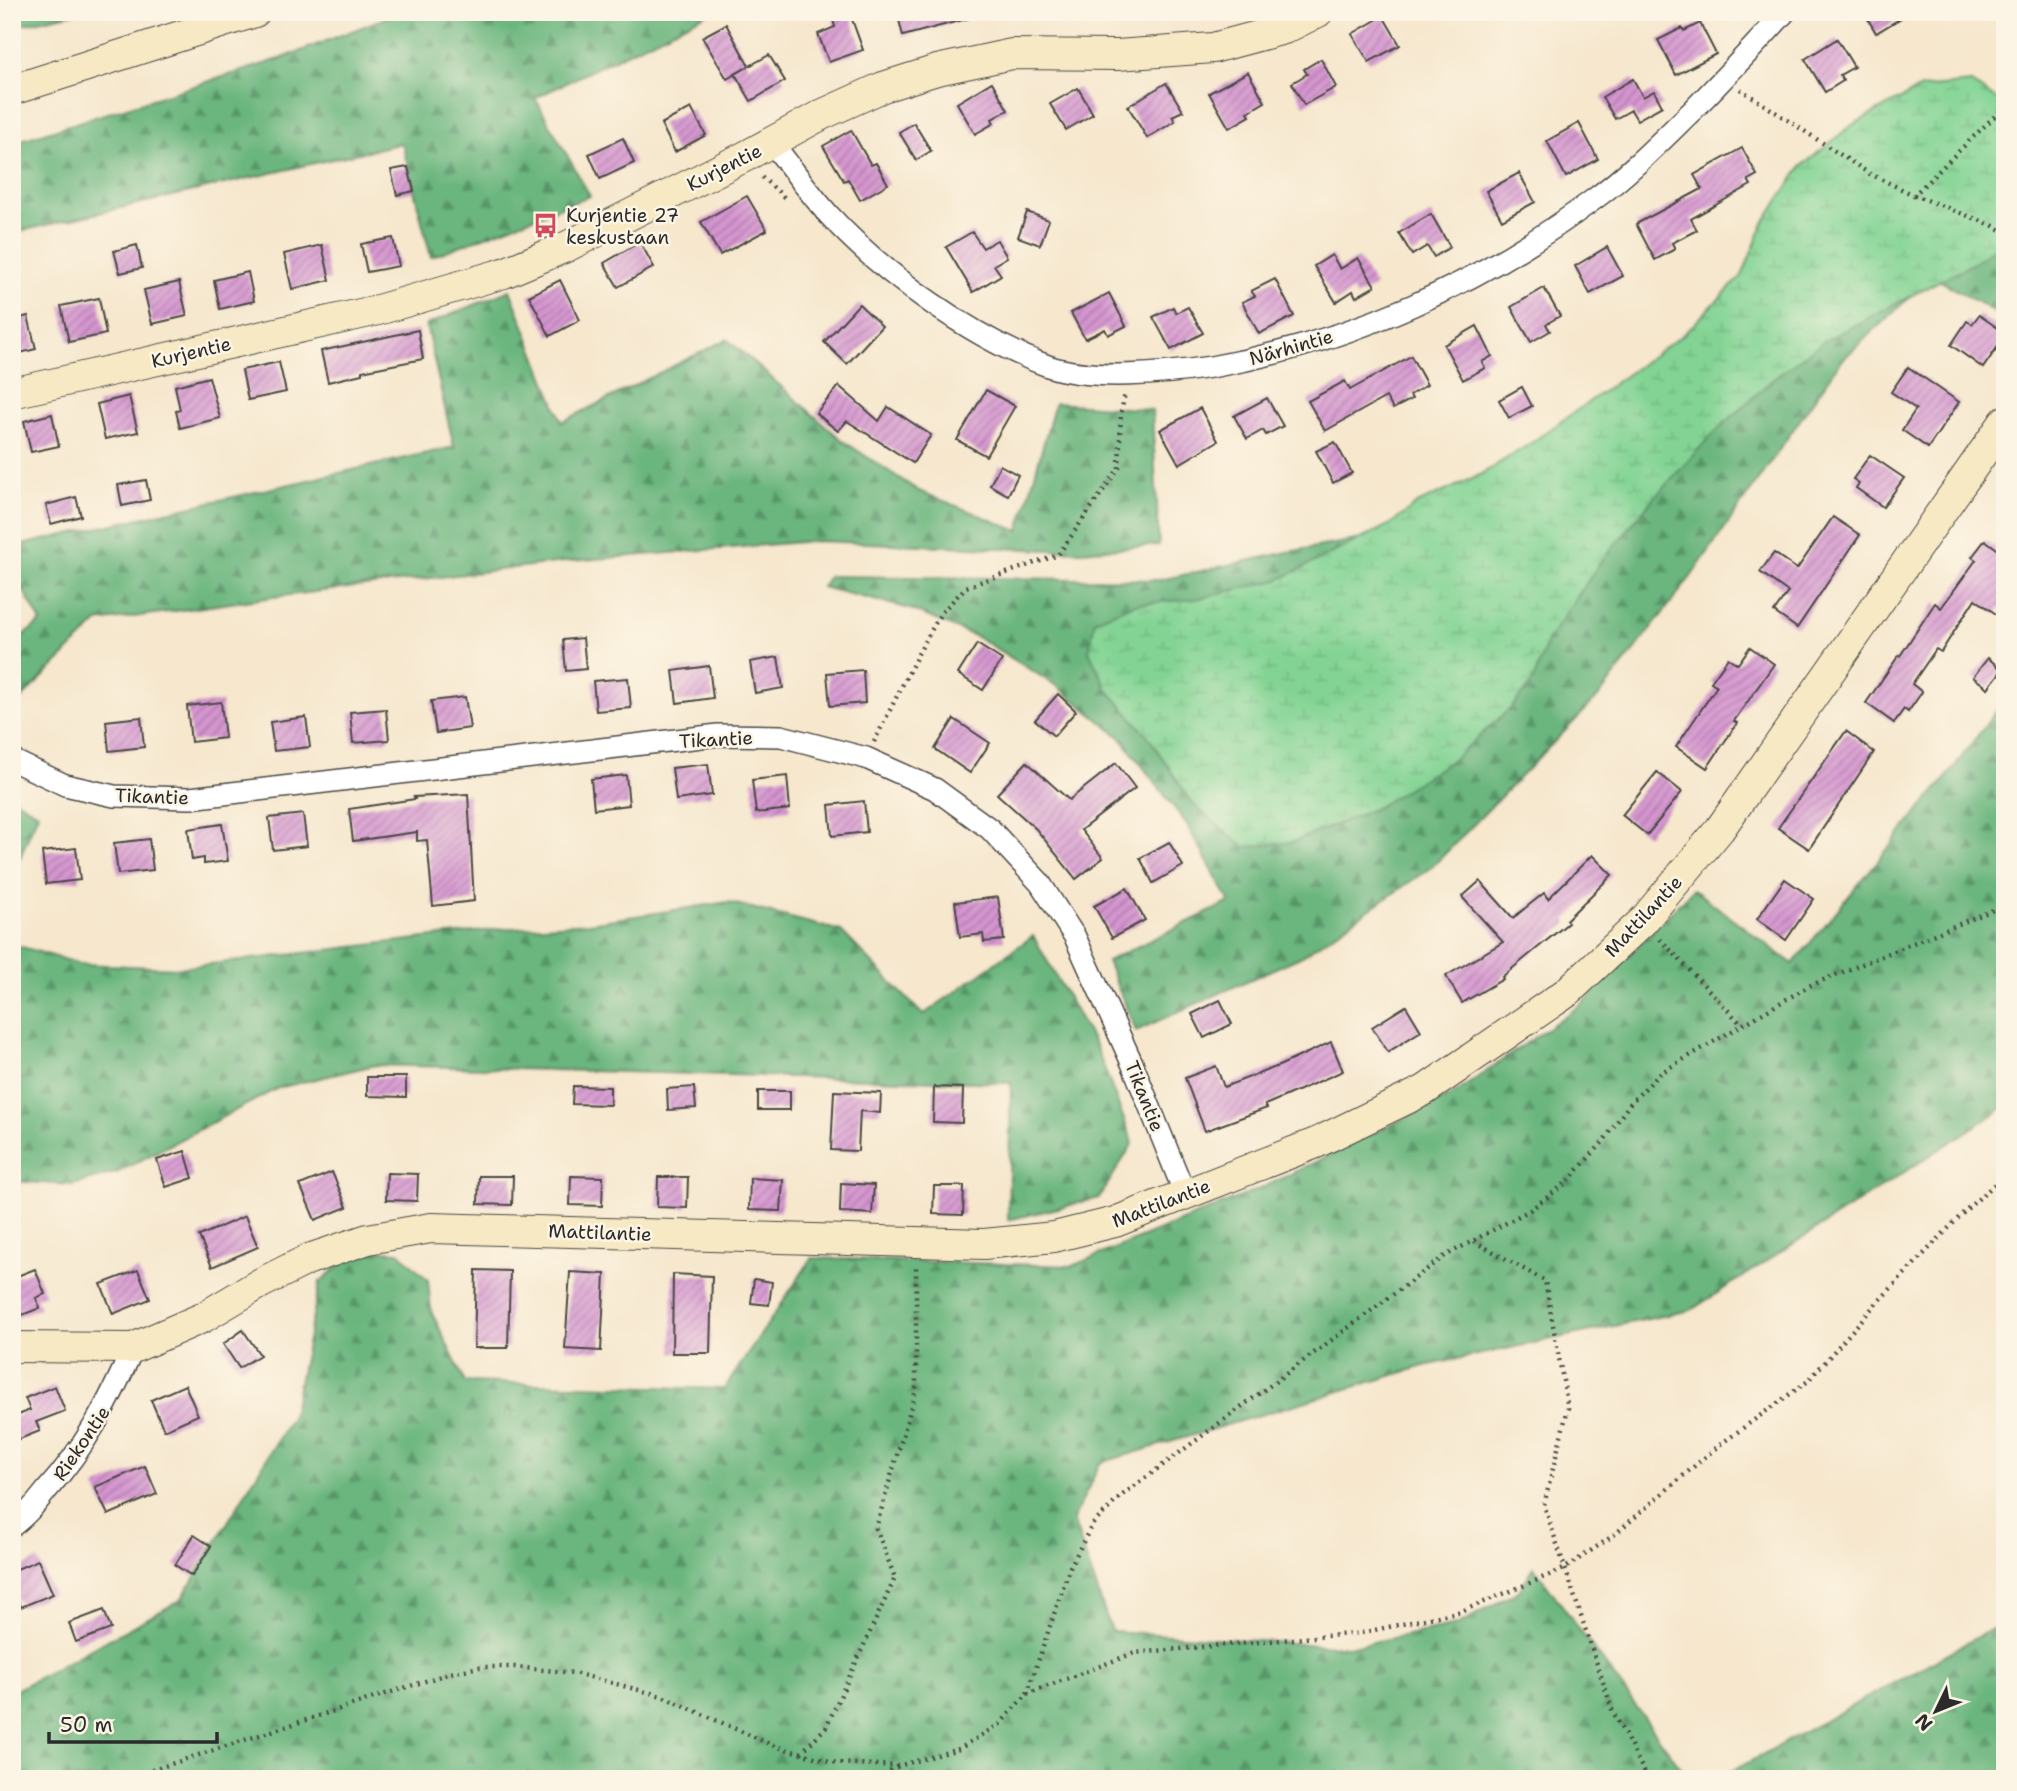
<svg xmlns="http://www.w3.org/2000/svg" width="2017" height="1791" viewBox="0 0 2017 1791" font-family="'Shantell Sans',sans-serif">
  <defs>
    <pattern id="forest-firs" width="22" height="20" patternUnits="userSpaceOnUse" patternTransform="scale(1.75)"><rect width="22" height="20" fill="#6ab67e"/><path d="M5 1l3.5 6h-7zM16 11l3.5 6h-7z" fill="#579467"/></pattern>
    <pattern id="wetland-marsh" width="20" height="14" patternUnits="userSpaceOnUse" patternTransform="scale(1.75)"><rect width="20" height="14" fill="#83d494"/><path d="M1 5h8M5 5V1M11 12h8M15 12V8" fill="none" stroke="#71b680"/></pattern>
    <pattern id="building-hatch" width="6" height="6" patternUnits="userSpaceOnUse" patternTransform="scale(1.75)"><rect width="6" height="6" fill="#d595d0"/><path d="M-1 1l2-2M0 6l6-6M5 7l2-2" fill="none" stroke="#ad7aa9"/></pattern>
  </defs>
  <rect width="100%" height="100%" fill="#fcf5e5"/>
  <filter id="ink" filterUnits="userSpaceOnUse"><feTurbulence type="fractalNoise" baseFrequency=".0143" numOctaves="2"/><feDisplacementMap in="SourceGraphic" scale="14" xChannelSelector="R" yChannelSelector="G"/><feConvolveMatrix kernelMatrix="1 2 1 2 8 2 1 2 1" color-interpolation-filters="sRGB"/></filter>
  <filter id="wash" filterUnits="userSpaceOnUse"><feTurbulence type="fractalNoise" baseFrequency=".00686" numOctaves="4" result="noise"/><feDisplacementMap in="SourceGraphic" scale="28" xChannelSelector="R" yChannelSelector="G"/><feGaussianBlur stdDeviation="1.57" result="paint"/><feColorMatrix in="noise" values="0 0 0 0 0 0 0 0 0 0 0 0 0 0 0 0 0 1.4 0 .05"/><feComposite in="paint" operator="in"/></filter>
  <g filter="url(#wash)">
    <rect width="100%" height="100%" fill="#f6e7cd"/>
    <g fill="url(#forest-firs)" stroke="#4a7054" stroke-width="2">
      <polygon points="12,12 78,12 12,27"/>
      <polygon points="400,12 710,12 535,98 590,196 431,257 402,143 12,233 12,143 283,58"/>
      <polygon points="1920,200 2005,249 2005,318 1932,276 1841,361 1690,578 1599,696 1433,866 1300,957 1136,1031 1107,961 1230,902 1186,823 1120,737 1057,686 977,637 910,609 822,587 829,576 1160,580 1288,552 1520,511"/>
      <polygon points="510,290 562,422 727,339 843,441 919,491 1019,531 1055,403 1152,410 1159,545 1080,551 814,541 572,561 273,597 98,622 12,708 12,644 41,622 12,570 12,547 454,447 426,325"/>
      <polygon points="2005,699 2005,1107 1691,1310 1424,1366 1100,1463 1073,1520 1111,1631 1348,1647 1457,1625 1519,1591 1534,1567 1689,1779 12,1779 12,1692 181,1600 292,1416 320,1282 358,1249 399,1252 428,1280 431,1311 465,1382 724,1389 812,1258 1072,1266 1260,1189 1454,1094 1582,1004 1693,889 1793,964 1943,782"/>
      <polygon points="12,798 38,813 12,877"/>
      <polygon points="728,902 841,931 923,1015 1033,936 1096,1047 1133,1143 1099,1198 1008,1220 1011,1083 375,1065 278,1088 118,1172 72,1185 12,1181 12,944 80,964 179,968 499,929 589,923"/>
      <polygon points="2005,1622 2005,1779 1718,1779"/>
    </g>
    <polygon fill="url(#wetland-marsh)" stroke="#578060" stroke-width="2" points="1971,83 2005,104 2005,240 1974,263 1824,341 1772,380 1710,437 1652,500 1600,563 1547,641 1533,682 1512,707 1454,759 1376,808 1293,842 1244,847 1193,804 1148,736 1107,689 1089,651 1095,620 1135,604 1196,599 1278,580 1391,524 1417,504 1480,475 1531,443 1685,333 1742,276 1764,222 1802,166 1852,125 1921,88"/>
    <g id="blocks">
      <g fill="url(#building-hatch)">
        <polygon points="897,12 969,12 970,18 903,36"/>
        <polygon points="1864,12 1911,12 1876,33"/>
        <polygon points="850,14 863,50 829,62 818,34 835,27 833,20"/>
        <polygon points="1383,16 1400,45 1369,62 1352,34"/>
        <polygon points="1700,23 1716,54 1676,75 1658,40 1682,28 1684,31"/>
        <polygon points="726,24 749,66 727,79 702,37"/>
        <polygon points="1837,39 1854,67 1840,75 1843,81 1825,92 1805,59"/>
        <polygon points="769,55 785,81 751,101 735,74"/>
        <polygon points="1321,59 1336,87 1304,105 1292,83 1307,74 1304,69"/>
        <polygon points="1248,72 1265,102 1248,112 1250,116 1229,128 1209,93"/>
        <polygon points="1633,79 1643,97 1654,91 1662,106 1637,120 1631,110 1615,119 1602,97"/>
        <polygon points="992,82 1008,110 992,119 994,123 975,134 957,103"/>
        <polygon points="1166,83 1183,111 1172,116 1175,121 1147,138 1128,106"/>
        <polygon points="1078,88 1093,114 1066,130 1050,104"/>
        <polygon points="691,108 706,135 675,152 661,124"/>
        <polygon points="914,123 931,151 916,160 899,132"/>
        <polygon points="1579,123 1598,159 1566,177 1547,141"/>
        <polygon points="851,130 871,165 876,163 888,184 860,200 848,179 844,181 823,146"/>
        <polygon points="623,138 634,163 600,179 589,154"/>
        <polygon points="1742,148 1757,175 1748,180 1751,185 1691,219 1697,230 1672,243 1675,249 1655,260 1636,224 1702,189 1694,175"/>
        <polygon points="408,167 414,191 397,195 391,170"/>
        <polygon points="1519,173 1535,202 1502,220 1486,191"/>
        <polygon points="747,196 767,230 720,255 701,222"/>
        <polygon points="1027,212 1049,220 1040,245 1018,237"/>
        <polygon points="1431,214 1450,247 1434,257 1427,246 1412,255 1399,233"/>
        <polygon points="972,232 983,248 997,240 1007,257 994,265 1001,275 973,292 946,247"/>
        <polygon points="393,238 399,266 367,272 361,244"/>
        <polygon points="640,242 654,267 618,287 604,263"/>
        <polygon points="137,245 142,268 120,273 114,251"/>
        <polygon points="322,245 330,280 292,289 284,254"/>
        <polygon points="1607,247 1623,276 1590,294 1575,266"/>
        <polygon points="1332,255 1340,269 1358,258 1375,286 1356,297 1353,291 1336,302 1314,266"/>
        <polygon points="248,272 254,301 220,309 214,280"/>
        <polygon points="1275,279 1294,316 1259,334 1242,302 1255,296 1251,291"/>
        <polygon points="560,280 580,320 550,336 529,296"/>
        <polygon points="179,282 187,316 152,324 144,290"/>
        <polygon points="1544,288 1560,316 1546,324 1550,331 1531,342 1511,307"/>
        <polygon points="1109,293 1126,326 1108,335 1105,329 1085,339 1071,313"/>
        <polygon points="99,298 106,334 69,342 61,306"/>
        <polygon points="859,304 882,326 847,364 824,342"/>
        <polygon points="1173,307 1176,313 1188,307 1203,333 1171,350 1153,317"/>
        <polygon points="1979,315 2005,333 2005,336 1983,368 1951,345 1967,321 1972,324"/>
        <polygon points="28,316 36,349 12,355 12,320"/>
        <polygon points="1477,326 1492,356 1482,362 1485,368 1463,380 1444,345"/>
        <polygon points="418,330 423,359 362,371 362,374 328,382 321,351"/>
        <polygon points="1411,356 1427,385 1410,395 1412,399 1393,409 1386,397 1325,431 1308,401 1345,381 1350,390"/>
        <polygon points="279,362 286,392 248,400 242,370"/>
        <polygon points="1908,367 1959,402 1928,448 1902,430 1916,409 1891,392"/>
        <polygon points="209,377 220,418 180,428 176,411 180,410 175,386"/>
        <polygon points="839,386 879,421 888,407 931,435 913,463 847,421 838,431 816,413"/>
        <polygon points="1522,387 1532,406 1509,418 1499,400"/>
        <polygon points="986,390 1015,406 986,456 957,440"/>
        <polygon points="129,396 138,432 105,439 97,404"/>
        <polygon points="1267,398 1283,426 1266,435 1263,430 1247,439 1234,416"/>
        <polygon points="1200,408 1218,441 1179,464 1160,430"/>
        <polygon points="52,414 59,446 31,452 24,421"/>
        <polygon points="1335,442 1352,473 1333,483 1316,451"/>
        <polygon points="1870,455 1904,478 1883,507 1856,488 1859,483 1853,479"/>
        <polygon points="1000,465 1018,475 1008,495 990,485"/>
        <polygon points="146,480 150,500 122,506 118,485"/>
        <polygon points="76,497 81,516 51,524 46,505"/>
        <polygon points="1833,517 1860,535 1797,628 1774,612 1788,592 1760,572 1774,553 1797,569"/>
        <polygon points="1985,540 2005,555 2005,603 1996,614 1975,599 1941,652 1936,649 1912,684 1922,692 1908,712 1904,709 1894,723 1866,703 1899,655 1900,656 1935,603 1941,608 1976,560 1972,557"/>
        <polygon points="583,638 586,669 566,671 563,640"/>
        <polygon points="977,644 1002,660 983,690 958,674"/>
        <polygon points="1750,647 1774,664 1734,721 1737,723 1707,768 1676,747 1717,686 1711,682 1728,658 1738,664"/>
        <polygon points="778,657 783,688 755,693 750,662"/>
        <polygon points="1988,658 2002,670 1988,688 1973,677"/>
        <polygon points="709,666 713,698 677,703 673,671"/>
        <polygon points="863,670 865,703 830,706 827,673"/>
        <polygon points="628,678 631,708 596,711 593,681"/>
        <polygon points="1058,694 1076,711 1054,736 1035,720"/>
        <polygon points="465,697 470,728 436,733 431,701"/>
        <polygon points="221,702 225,738 191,742 187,706"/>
        <polygon points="386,709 389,740 353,743 350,712"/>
        <polygon points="141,717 144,747 109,751 106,721"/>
        <polygon points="306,717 310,747 274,751 270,722"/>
        <polygon points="954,719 990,743 970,773 935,749"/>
        <polygon points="1846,731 1874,752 1809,849 1778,828"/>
        <polygon points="1027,762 1069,800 1116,763 1135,788 1081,830 1103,858 1076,879 1036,829 997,794"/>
        <polygon points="708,764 712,795 676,800 672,768"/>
        <polygon points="1657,772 1682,792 1647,835 1622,815"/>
        <polygon points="626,775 629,805 594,809 591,779"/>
        <polygon points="787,776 790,809 756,813 752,780"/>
        <polygon points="468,794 474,901 433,906 427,840 417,841 417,832 353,841 349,809 415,799 414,797"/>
        <polygon points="864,801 867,832 832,836 829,805"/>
        <polygon points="303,814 307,846 273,850 269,818"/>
        <polygon points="222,824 228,861 204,864 204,858 192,860 188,829"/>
        <polygon points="149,839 153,870 118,874 114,843"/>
        <polygon points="1169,842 1183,866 1153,883 1140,858"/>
        <polygon points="76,848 80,880 46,884 42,852"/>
        <polygon points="1592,855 1612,875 1566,920 1568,923 1502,977 1503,979 1462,1003 1446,976 1503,942 1462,897 1480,881 1513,918 1544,893 1548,899"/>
        <polygon points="1785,879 1814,899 1786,940 1757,919"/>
        <polygon points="1127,888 1145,920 1112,938 1094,906"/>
        <polygon points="998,897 1004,940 984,942 983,934 960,937 955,902"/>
        <polygon points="1220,1000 1232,1024 1204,1038 1192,1014"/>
        <polygon points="1406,1006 1421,1031 1388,1052 1372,1027"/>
        <polygon points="1331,1042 1343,1071 1265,1105 1267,1108 1205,1131 1185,1078 1216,1066 1224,1087 1281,1065"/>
        <polygon points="367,1077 406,1077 406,1097 367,1096"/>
        <polygon points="573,1086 610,1087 610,1105 572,1104"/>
        <polygon points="694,1087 696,1108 668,1110 667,1089"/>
        <polygon points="934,1087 963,1088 962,1123 933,1122"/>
        <rect x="758" y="1091" width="32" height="19"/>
        <polygon points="834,1091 881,1093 880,1113 860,1111 858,1151 831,1150"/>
        <polygon points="185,1151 193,1178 166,1187 157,1160"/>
        <polygon points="332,1172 347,1207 315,1220 300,1185"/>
        <polygon points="387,1173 418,1174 417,1201 386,1200"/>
        <polygon points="479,1176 513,1176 512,1205 478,1204"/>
        <polygon points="571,1176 603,1177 602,1206 570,1205"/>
        <polygon points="658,1177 688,1177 687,1208 657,1207"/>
        <polygon points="750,1178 783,1180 781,1211 749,1210"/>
        <polygon points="841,1183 874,1185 872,1214 840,1212"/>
        <polygon points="934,1186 964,1186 963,1215 933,1214"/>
        <polygon points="245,1216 258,1247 212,1267 199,1236"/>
        <polygon points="35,1269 45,1294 36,1298 40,1308 12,1319 12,1278"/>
        <polygon points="138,1270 150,1299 113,1314 101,1284"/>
        <polygon points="476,1270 510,1271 508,1348 474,1348"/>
        <polygon points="570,1272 605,1274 601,1351 565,1349"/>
        <polygon points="673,1274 712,1276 710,1353 672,1353"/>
        <polygon points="754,1279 772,1282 769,1305 751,1303"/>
        <polygon points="243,1330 260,1355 239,1368 223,1344"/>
        <polygon points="185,1385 198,1415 164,1430 151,1400"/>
        <polygon points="55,1386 65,1411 36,1422 40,1431 12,1442 12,1418 30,1410 25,1398"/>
        <polygon points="145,1466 157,1494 108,1515 95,1487"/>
        <polygon points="194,1535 211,1546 192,1576 175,1565"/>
        <polygon points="38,1560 53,1594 21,1607 12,1586 12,1571"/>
        <polygon points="104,1610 111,1629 76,1642 69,1623"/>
      </g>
    </g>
  </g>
  <g filter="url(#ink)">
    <use href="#blocks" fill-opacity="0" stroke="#494743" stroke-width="2"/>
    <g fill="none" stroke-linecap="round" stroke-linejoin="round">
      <defs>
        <g id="street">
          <path d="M 772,143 C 791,166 808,192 829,215 C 883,274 972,338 1048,366 C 1091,381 1166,374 1211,367 C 1349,343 1482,283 1593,200 C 1629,174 1661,141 1693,110 C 1724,78 1755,46 1785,12"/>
          <polyline points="12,760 65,785 114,796 190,798 718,735 781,736 866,758 935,789 990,829 1040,883 1075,937 1132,1063 1185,1194"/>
          <path d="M 12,1526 C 26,1516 36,1504 46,1491 C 87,1445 108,1404 133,1348"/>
        </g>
        <g id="secondary">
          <polyline points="12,90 255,12"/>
          <polyline points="12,393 378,310 504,273 566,247 746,156 821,115 883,87 937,70 1012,54 1117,55 1213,48 1284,29 1318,12"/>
          <polyline points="12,1347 133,1348 202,1318 261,1283 309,1259 368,1239 431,1228 984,1244 1054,1237 1115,1222 1316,1143 1425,1090 1566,993 1643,921 1720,829 2005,421"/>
        </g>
      </defs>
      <use href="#street" stroke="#494743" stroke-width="24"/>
      <use href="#secondary" stroke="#494743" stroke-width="32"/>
      <g stroke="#494743" stroke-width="4.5" stroke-dasharray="2 5" stroke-linecap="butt">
        <polyline points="1740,89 1870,174 1914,195 2005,106"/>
        <polyline points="762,177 786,199"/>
        <polyline points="1914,195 1992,225 2005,232"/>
        <polyline points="874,742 918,654 941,613 966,587 1058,555 1119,468 1121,413 1125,393"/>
        <polyline points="1660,939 1742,1025"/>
        <polyline points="1474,1241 1545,1281 1568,1408 1544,1505 1613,1712 1648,1779"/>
        <polyline points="1027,1694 1134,1653 1361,1633 1462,1611 1564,1569 1614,1535 1718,1446 1808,1381 1874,1306 1967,1209 2005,1175"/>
        <polyline points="801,1753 826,1727 895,1578 876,1528 916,1390 916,1267"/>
        <polyline points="125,1779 450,1673 480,1667 515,1667 574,1673 662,1696 774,1746 837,1763 898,1766 959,1749 1000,1724 1027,1694 1070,1567 1092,1525 1121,1496 1445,1256 1530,1210 1566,1183 1603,1142 1631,1102 1662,1072 1809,986 2005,905"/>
        <polyline points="878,1779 898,1766"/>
        <polyline points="1997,1779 2005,1775"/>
      </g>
      <use href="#street" stroke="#fff" stroke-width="21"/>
      <use href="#secondary" stroke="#f7e9c3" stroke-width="30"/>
    </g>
  </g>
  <defs>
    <symbol id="bus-bare" viewBox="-9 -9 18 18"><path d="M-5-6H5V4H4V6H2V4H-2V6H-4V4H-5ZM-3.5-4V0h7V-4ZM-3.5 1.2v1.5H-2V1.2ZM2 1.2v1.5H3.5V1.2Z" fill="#d1495b" stroke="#fcf5e5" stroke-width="2.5" paint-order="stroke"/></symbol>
  </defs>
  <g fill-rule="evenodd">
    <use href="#bus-bare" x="528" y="208" width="35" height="35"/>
  </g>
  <g text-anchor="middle" stroke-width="5" stroke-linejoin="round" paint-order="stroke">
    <g font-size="19" fill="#2b2b2b" stroke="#fcf5e5">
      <text transform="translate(724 167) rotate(-27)" y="7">Kurjentie</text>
      <text transform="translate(1291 347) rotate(-16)" y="7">Närhintie</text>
      <text transform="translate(191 352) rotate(-13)" y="7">Kurjentie</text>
      <text transform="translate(716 739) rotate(-3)" y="7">Tikantie</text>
      <text transform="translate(152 796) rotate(2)" y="7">Tikantie</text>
      <text transform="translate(1643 916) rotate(-47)" y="7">Mattilantie</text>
      <text transform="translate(1145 1096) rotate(68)" y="7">Tikantie</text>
      <text transform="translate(1161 1203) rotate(-21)" y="7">Mattilantie</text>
      <text transform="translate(600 1232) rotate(2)" y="7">Mattilantie</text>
      <text transform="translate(81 1443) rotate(-56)" y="7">Riekontie</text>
    </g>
    <g font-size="19" fill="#2b2b2b" stroke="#fcf5e5" text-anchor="start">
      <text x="566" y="222">Kurjentie 27<tspan x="566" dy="22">keskustaan</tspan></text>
    </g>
  </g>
  <rect width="2017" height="1791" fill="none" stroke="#fcf5e5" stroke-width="42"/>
  <g transform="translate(1936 1711) rotate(227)" stroke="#fcf5e5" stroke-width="5" paint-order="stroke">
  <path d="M0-5L12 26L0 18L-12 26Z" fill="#2b2b2b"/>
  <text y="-10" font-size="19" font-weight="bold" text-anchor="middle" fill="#2b2b2b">N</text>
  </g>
  <path d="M49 1732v10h168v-10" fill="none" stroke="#2b2b2b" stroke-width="3.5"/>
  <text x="60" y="1732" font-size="21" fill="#2b2b2b" stroke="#fcf5e5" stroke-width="5" paint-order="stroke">50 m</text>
</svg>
